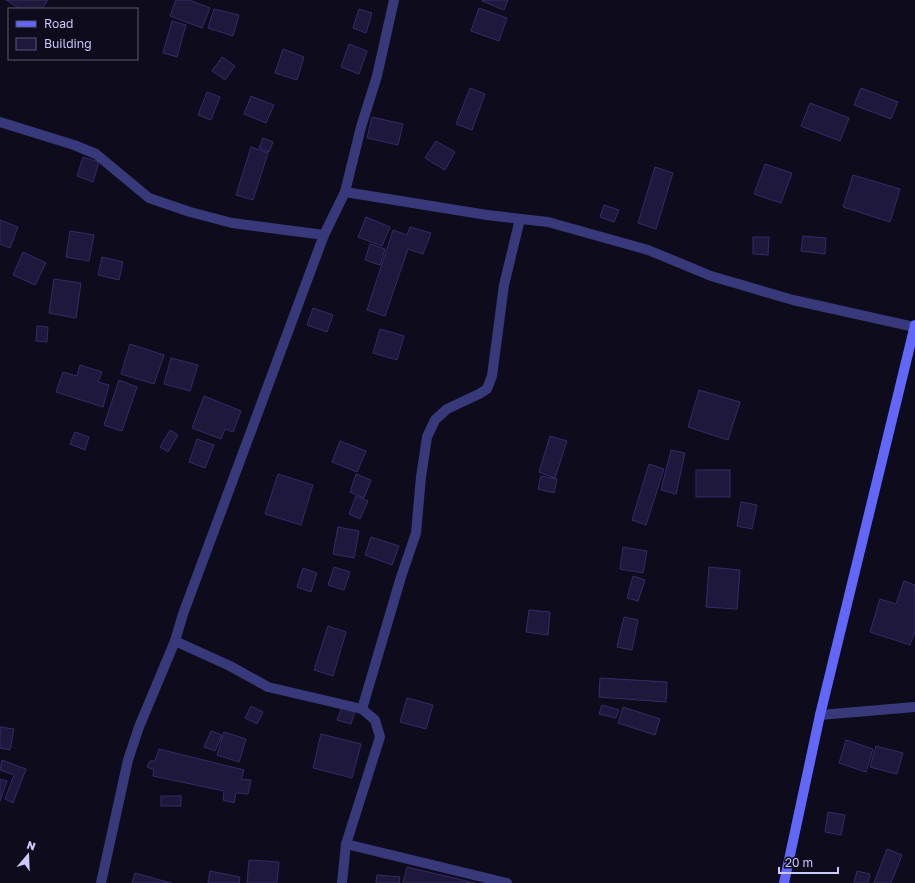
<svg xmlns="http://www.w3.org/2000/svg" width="915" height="883" viewBox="0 0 915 883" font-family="'Golos Text',sans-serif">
  <rect width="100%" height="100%" fill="#0e0c1c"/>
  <g fill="#1e183c" stroke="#342b68">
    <polygon points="6,0 48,0 42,9 20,9"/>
    <polygon points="176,0 189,0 210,8 202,28 170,16"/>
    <polygon points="483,0 508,0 504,10 482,1"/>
    <polygon points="479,8 507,18 499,41 471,31"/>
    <polygon points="214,9 239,15 233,36 208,28"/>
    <polygon points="359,9 372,13 366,33 353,28"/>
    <polygon points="172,21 186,25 177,57 163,53"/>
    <polygon points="349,44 367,51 359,74 341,67"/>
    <polygon points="283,49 304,57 297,80 275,73"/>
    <polygon points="222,57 235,66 225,80 212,71"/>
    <polygon points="470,88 485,94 472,130 456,124"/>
    <polygon points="861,88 898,102 891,119 854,105"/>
    <polygon points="207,92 220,97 211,120 198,115"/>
    <polygon points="251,96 274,105 266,123 244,114"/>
    <polygon points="810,103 849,118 840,141 801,126"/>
    <polygon points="372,117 403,124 398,145 367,138"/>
    <polygon points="263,138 273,142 269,152 259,148"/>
    <polygon points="436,141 455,152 445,170 425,158"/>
    <polygon points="251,147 268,153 253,200 236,195"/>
    <polygon points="83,157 99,162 93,182 77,176"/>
    <polygon points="765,164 792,173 781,203 754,194"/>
    <polygon points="655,167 673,173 656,229 638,223"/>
    <polygon points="853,175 900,189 890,222 843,207"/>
    <polygon points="604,205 619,210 614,222 600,217"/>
    <polygon points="366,217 390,227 382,246 358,237"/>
    <polygon points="0,220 18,227 10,248 0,244"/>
    <polygon points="410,227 431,233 423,254 408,249 385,316 367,310 393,230 407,235"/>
    <polygon points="70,231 94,235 89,261 66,257"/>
    <polygon points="803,236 826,238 825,254 801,251"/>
    <polygon points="753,237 769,237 768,255 753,254"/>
    <polygon points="370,244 385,249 380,265 365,260"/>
    <polygon points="23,252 46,263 35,285 13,275"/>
    <polygon points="102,257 123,262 119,280 98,275"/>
    <polygon points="54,279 81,283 76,318 49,313"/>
    <polygon points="313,308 333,315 327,332 307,325"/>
    <polygon points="37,326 48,327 47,342 36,341"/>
    <polygon points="380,329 404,336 397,360 373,353"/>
    <polygon points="130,344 164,355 154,384 121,374"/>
    <polygon points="171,358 198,365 190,391 164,384"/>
    <polygon points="80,365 102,372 98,382 109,385 103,407 56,392 63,372 77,376"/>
    <polygon points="119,380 137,387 122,431 104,425"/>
    <polygon points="699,390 740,402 728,440 688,427"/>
    <polygon points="204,396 241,411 233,432 225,429 221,439 192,428"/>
    <polygon points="170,430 178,435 168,452 160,447"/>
    <polygon points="75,432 89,437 85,450 70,444"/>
    <polygon points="550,436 567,441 555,478 539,472"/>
    <polygon points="197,439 214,445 205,468 189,462"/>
    <polygon points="340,441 366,451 357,472 332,462"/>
    <polygon points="671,450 685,453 676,494 661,490"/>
    <polygon points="649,464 664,469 646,525 632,520"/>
    <rect x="696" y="470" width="34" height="27"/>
    <polygon points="278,474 313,485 301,525 265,514"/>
    <polygon points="356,474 371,480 364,498 350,492"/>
    <polygon points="541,476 557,479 554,493 538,489"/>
    <polygon points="356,496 368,501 360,519 349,514"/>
    <polygon points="741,502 757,505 752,529 737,526"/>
    <polygon points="338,527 359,531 354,558 333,554"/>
    <polygon points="371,537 399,546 392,565 365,555"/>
    <polygon points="623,547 647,551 643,573 620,569"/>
    <polygon points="334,567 350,572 344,590 328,585"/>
    <polygon points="709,567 740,570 737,609 706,607"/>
    <polygon points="303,568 317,573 311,592 297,587"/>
    <polygon points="633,576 645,580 638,601 627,598"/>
    <polygon points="904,581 915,585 915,631 910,645 870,632 880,599 896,604"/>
    <polygon points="529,610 550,612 548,635 526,632"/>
    <polygon points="624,617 638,620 632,650 617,647"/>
    <polygon points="328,626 346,632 333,676 314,670"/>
    <polygon points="600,678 667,682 666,702 599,697"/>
    <polygon points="407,698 433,705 426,729 400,722"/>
    <polygon points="602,705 619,710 616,718 599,714"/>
    <polygon points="251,706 263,712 257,724 245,718"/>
    <polygon points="342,707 355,711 351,724 337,720"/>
    <polygon points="623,707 660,719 655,735 618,723"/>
    <polygon points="0,727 14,729 10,750 0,748"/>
    <polygon points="211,731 222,735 215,751 204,747"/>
    <polygon points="224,732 246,739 239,762 217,755"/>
    <polygon points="321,734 361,744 352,778 313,768"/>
    <polygon points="846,740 873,749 866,772 839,763"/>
    <polygon points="876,746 903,753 897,774 870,767"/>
    <polygon points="159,749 244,770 241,779 251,780 248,794 236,793 234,803 223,800 224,791 153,776 154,770 147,767 150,761 155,761"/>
    <polygon points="2,760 26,769 13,803 5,799 14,775 0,770"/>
    <polygon points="0,779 7,781 0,801"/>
    <rect x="161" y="796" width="20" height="10"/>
    <polygon points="828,812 845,815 841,835 825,832"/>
    <polygon points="887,849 902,855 891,883 874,883"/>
    <polygon points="249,860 279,862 277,883 247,883"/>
    <polygon points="407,867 475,883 403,883"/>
    <polygon points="210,871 240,877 239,883 208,883"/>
    <polygon points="857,871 870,874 868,883 854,883"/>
    <polygon points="135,873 171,883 132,883"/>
    <polygon points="377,875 400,877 399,883 376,883"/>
  </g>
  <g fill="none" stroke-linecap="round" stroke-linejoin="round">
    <g stroke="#38397a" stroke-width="10">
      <polyline points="0,122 74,145 96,154 149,198 190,212 232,223 324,235"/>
      <polyline points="345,192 361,127 377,76 394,0"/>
      <polyline points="175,641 230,666 268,687 362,709 375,720 380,737 346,844 342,883"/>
      <polyline points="362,709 401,577 416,533 421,477 427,437 435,420 447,409 479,394 487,389 492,376 504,285 520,219"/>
      <polyline points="820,715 915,707"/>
      <polyline points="346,844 507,883"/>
      <polyline points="101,883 128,760 139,727 175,641 183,614 324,235 345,192 487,215 548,222 648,250 711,276 793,300 915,327"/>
    </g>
    <polyline stroke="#6267fa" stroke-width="10" points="784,883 820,715 915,325"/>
  </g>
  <rect x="8" y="8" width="130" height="52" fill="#0e0c1c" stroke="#5a5776"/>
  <rect x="16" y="21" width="20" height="6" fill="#6267fa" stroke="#5a5776"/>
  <text x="44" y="28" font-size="12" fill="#cbc8fd">Road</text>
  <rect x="16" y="38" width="20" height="12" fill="#1e183c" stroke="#5a5776"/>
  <text x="44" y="48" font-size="12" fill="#cbc8fd">Building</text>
  <g transform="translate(28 855) rotate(19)" stroke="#0e0c1c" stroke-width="3" paint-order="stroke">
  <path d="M0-3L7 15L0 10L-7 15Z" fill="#cbc8fd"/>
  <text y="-6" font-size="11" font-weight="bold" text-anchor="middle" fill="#cbc8fd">N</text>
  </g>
  <path d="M779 867v6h59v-6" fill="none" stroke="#cbc8fd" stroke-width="2"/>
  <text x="785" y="867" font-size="12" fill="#cbc8fd" stroke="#0e0c1c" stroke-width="3" paint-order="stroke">20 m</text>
</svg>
